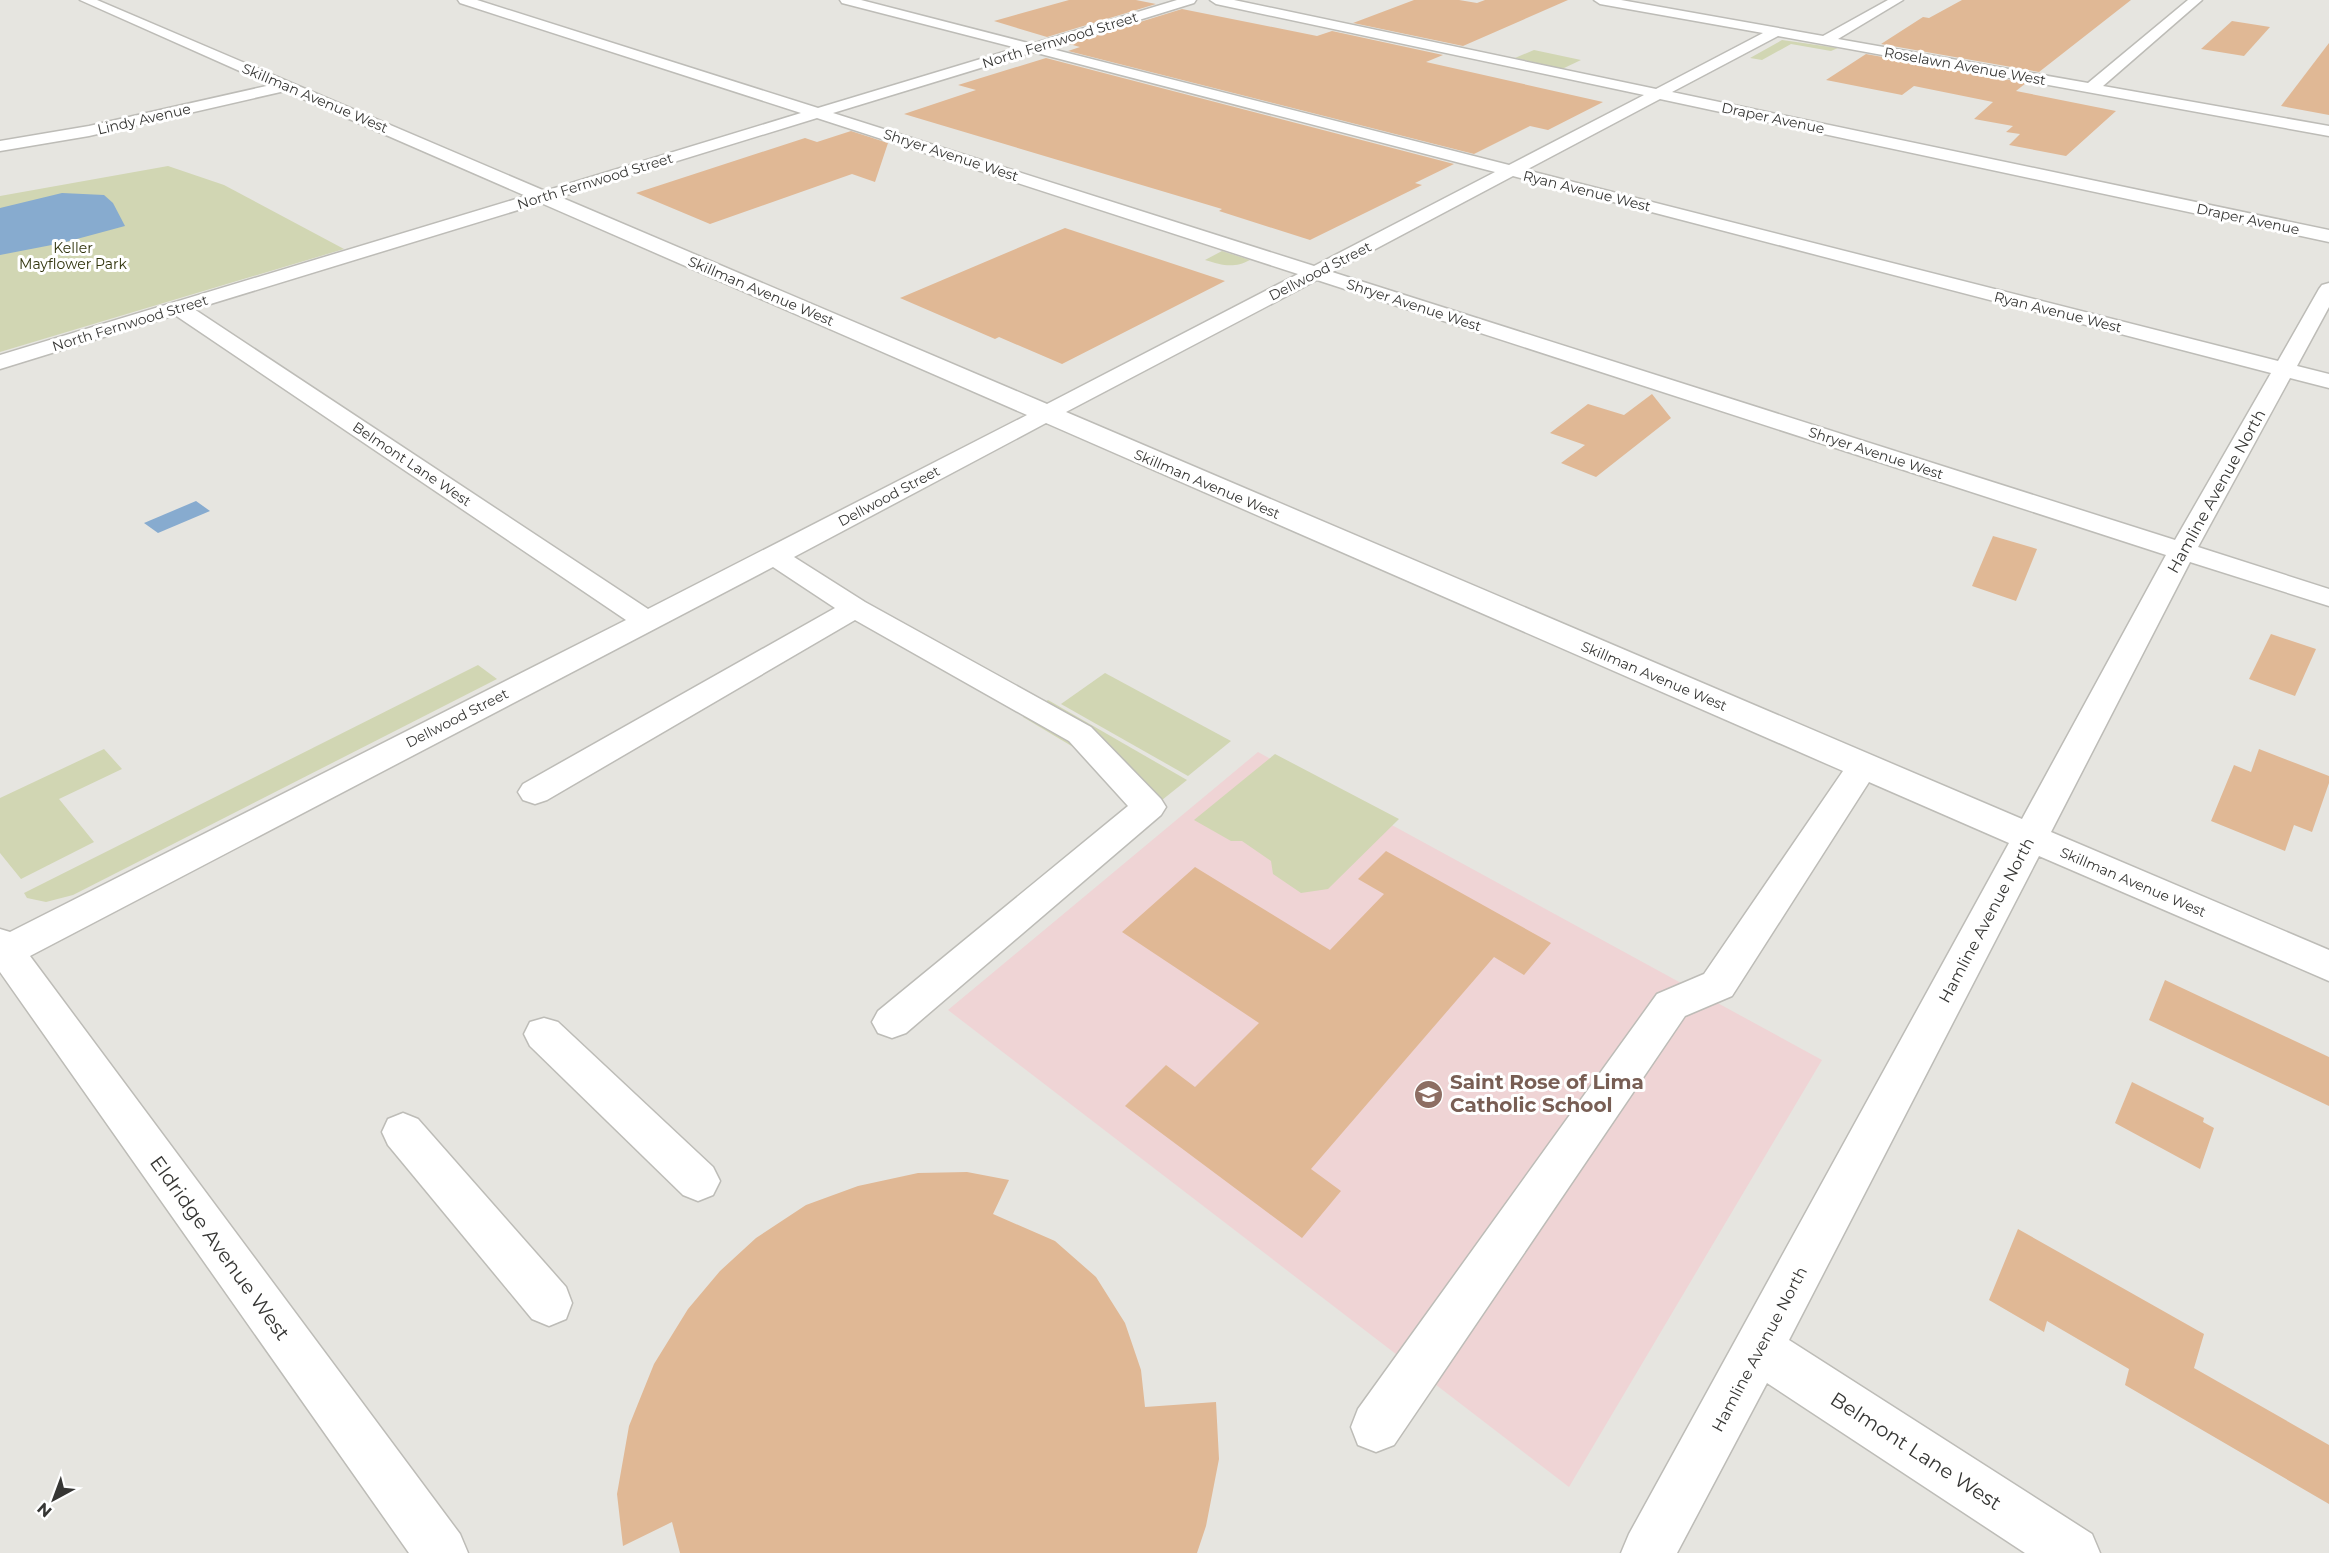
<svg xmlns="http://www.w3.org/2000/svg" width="2329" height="1553" viewBox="0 0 2329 1553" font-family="Montserrat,sans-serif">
  <rect width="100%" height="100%" fill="#e6e5e0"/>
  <polygon fill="#efd4d5" points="1258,752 1822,1060 1569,1487 948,1010"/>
  <g fill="#d1d6b3">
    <polygon points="1782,40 1838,48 1831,51 1791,44 1762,60 1750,58"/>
    <polygon points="1534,50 1581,60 1562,69 1515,58"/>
    <polygon points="168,166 224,185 344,249 0,352 0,196"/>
    <path d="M 1222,251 L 1250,260 C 1233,269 1222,265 1205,260 Z"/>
    <polygon points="478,665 497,679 73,895 46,902 27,898 24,893"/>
    <polygon points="1105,673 1231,741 1188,776 1061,704"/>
    <polygon points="1048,700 1187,780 1162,800 1023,717"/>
    <polygon points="104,749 122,769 59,799 94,842 21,879 0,853 0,798"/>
    <polygon points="1275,754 1399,819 1328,889 1301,893 1273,874 1271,861 1242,841 1231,841 1194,820"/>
  </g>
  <g fill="#87abcf">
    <polygon points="62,193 104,195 113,203 125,226 62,243 0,255 0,208"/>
    <polygon points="196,501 210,511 158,533 144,523"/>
  </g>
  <g fill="#e0b895">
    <polygon points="1069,0 1136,0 1156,4 1047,37 994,21"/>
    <polygon points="1414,0 1459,0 1477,3 1485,0 1568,0 1463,46 1353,23"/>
    <polygon points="1962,0 2131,0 2039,72 1881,44 1923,17 1929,18"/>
    <polygon points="1182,9 1317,36 1332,31 1443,55 1426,62 1603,102 1548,130 1530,126 1474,154 1068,51 1080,47 1069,44"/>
    <polygon points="2232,21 2270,27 2244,56 2201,49"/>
    <polygon points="2329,43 2329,115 2281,106"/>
    <polygon points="1866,54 2026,83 2016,91 2116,111 2066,156 2009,145 2020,134 2006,132 2013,126 1974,119 1993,102 1914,86 1902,95 1826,80"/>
    <polygon points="1046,58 1454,164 1415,183 1422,185 1310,240 1219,211 1222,209 904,114 976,90 958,85"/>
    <polygon points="851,131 888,143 875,182 852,174 710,224 636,193 805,138 817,142"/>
    <polygon points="1065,228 1225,281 1062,364 999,337 995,339 900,298"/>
    <polygon points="1652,394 1671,418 1596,477 1561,463 1585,445 1550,433 1588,404 1624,415"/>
    <polygon points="1993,536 2037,549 2016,601 1972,586"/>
    <polygon points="2271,634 2316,649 2295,696 2249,679"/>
    <polygon points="2259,749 2329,776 2329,783 2312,832 2294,825 2285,851 2211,821 2234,765 2251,772"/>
    <polygon points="1386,851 1551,943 1524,975 1494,957 1311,1169 1341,1191 1302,1238 1125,1106 1166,1065 1195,1087 1259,1023 1122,932 1195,867 1330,950 1384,894 1358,879"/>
    <polygon points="2165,980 2329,1057 2329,1106 2149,1020"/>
    <polygon points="2132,1082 2204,1118 2203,1122 2214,1128 2200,1169 2115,1123"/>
    <polygon points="967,1172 1009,1180 993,1214 1055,1241 1096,1277 1125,1323 1141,1370 1145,1407 1216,1402 1219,1459 1206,1526 1197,1553 680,1553 672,1522 623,1546 617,1494 629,1426 654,1364 688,1309 720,1271 756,1238 806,1205 858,1186 918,1173"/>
    <polygon points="2018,1229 2204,1334 2194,1368 2329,1445 2329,1504 2125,1385 2129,1369 2047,1321 2044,1332 1989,1300"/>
  </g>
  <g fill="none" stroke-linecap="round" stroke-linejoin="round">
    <defs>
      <g id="minor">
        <path d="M 80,0 L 97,0 L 545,191 L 801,113 L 460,3 L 458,0 L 477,0 L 818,108 L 1017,48 L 842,3 L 840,0 L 861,0 L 1032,44 L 1177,0 L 1196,0 L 1194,3 L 1048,48 L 1509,165 L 1644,95 L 1216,4 L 1210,0 L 1234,0 L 1656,89 L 1763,33 L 1600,4 L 1594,0 L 1621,0 L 1823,36 L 1888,0 L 1903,0 L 1838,39 L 2088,83 L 2188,0 L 2202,0 L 2103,86 L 2329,126 L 2329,136 L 1778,36 L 1672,92 L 2329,230 L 2329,242 L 1660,99 L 1526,170 L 2278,361 L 2319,289 L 2322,285 L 2329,283 L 2329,307 L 2297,366 L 2329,374 L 2329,388 L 2290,378 L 2198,547 L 2329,589 L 2329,606 L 2190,562 L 2051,832 L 2329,950 L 2329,981 L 2039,856 L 1789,1340 L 2092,1534 L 2100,1553 L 2025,1553 L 1767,1383 L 1677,1553 L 1621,1553 L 1629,1534 L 2009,843 L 1869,782 L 1732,996 L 1685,1016 L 1394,1445 L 1376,1452 L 1358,1445 L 1351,1427 L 1358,1409 L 1657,994 L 1704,974 L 1843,771 L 1046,423 L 794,557 L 865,602 L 1091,727 L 1161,799 L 1166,807 L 1161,815 L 906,1033 L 892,1038 L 878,1033 L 872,1022 L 878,1011 L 1128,806 L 1069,741 L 855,620 L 547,800 L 535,804 L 523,800 L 518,792 L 523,784 L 835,608 L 773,567 L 30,956 L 460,1534 L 468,1553 L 409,1553 L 0,972 L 0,929 L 10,932 L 626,620 L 175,315 L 0,369 L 0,355 L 526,196 L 285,91 L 89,136 L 0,151 L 0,141 L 89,126 L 271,85 ZM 1033,52 L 1495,172 L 1314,266 L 833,113 ZM 817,118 L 1298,274 L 1047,404 L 560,197 ZM 1513,176 L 2271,373 L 2175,540 L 1332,272 ZM 541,203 L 1027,415 L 648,609 L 194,309 ZM 1317,280 L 2166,555 L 2022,819 L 1066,412 Z"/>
        <polygon points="544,1018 558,1022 713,1167 720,1181 713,1195 698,1201 683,1195 530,1046 524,1034 530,1022"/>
        <polygon points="403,1113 418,1119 566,1287 572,1303 566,1319 549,1326 532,1319 388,1145 382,1132 388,1119"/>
      </g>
    </defs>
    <use href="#minor" stroke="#bdbcb7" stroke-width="3"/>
    <use href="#minor" fill="#fff" fill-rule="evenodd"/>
  </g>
  <defs>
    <symbol id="school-disc" viewBox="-11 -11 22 22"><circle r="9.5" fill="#8d6e63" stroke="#fff"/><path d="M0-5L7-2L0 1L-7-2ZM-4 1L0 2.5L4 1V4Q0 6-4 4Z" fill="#fff"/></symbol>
  </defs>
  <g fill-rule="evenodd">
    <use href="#school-disc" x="1412" y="1078" width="33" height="33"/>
  </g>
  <g text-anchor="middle" stroke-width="6" stroke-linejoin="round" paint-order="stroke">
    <g font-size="14" fill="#363634" stroke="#fff">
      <text transform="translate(1060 40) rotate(-17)" y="5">North Fernwood Street</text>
      <text transform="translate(1965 66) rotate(10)" y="5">Roselawn Avenue West</text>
      <text transform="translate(315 98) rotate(23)" y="5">Skillman Avenue West</text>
      <text transform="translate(1773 118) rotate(12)" y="5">Draper Avenue</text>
      <text transform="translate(144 119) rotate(-13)" y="5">Lindy Avenue</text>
      <text transform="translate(951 155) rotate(18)" y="5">Shryer Avenue West</text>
      <text transform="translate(595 181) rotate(-17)" y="5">North Fernwood Street</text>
      <text transform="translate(1587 191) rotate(14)" y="5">Ryan Avenue West</text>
      <text transform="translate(2248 219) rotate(12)" y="5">Draper Avenue</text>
      <text transform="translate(1320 271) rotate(-27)" y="5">Dellwood Street</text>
      <text transform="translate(761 291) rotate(23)" y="5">Skillman Avenue West</text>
      <text transform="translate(1414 305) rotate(18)" y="5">Shryer Avenue West</text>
      <text transform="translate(2058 312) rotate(14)" y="5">Ryan Avenue West</text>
      <text transform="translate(130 323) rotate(-17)" y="5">North Fernwood Street</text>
      <text transform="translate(1876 453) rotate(18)" y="5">Shryer Avenue West</text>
      <text transform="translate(412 464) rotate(34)" y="5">Belmont Lane West</text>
      <text transform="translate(1207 484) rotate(23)" y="5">Skillman Avenue West</text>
      <text transform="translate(889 496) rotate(-28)" y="5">Dellwood Street</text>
      <text transform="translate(1654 676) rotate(23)" y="5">Skillman Avenue West</text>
      <text transform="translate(457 718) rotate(-27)" y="5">Dellwood Street</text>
      <text transform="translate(2133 882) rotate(23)" y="5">Skillman Avenue West</text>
    </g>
    <g font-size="14" fill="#30330c" stroke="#fff">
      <text x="73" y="253">Keller<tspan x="73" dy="16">Mayflower Park</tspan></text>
    </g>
    <g font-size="16" fill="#363634" stroke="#fff">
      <text transform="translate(2216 491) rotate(-61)" y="6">Hamline Avenue North</text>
      <text transform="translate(1986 920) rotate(-62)" y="6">Hamline Avenue North</text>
      <text transform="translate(1759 1349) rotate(-62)" y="6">Hamline Avenue North</text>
    </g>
    <g font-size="20" font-weight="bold" fill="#785e54" stroke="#fff" text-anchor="start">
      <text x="1450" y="1089">Saint Rose of Lima<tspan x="1450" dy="23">Catholic School</tspan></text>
    </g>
    <g font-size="20" fill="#363634" stroke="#fff">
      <text transform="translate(220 1248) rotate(54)" y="7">Eldridge Avenue West</text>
      <text transform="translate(1916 1451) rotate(33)" y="7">Belmont Lane West</text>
    </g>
  </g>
  <g transform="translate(54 1499) rotate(221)" stroke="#ffffff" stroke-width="4.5" paint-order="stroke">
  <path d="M0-4.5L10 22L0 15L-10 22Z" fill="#363634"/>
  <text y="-9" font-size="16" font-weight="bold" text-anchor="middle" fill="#363634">N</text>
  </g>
</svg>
